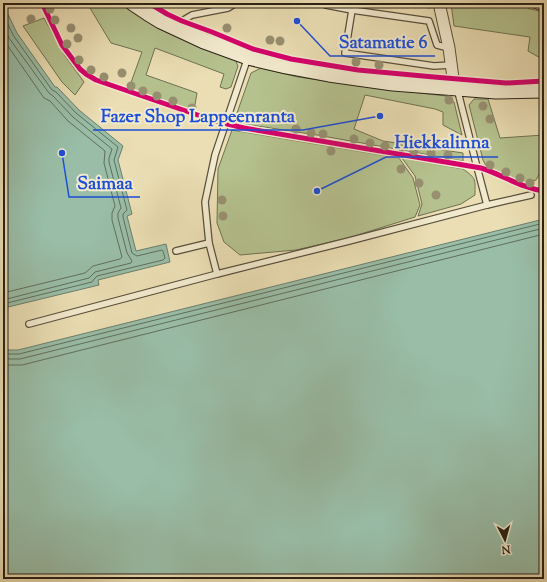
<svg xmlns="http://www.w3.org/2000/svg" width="547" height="582" viewBox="0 0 547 582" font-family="'Sorts Mill Goudy',serif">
  <rect width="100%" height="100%" fill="#ebdeb4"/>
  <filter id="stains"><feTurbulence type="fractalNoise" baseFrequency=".005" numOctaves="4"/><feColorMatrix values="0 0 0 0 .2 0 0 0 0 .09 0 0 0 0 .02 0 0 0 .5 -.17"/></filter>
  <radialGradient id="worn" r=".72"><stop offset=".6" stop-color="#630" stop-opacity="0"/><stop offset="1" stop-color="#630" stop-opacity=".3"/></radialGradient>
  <g fill="#b5c28f" stroke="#6e7152">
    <polygon points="87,3 122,3 144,19 163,30 204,47 235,59 238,66 231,87 226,89 220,87 224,74 155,48 146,75 197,93 194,110 129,88 142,52 111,43"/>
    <polygon points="378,3 430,3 431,8"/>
    <polygon points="451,3 517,3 530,9 544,12 544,60 528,51 530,37 454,26"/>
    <polygon points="44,18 65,56 84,82 75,95 62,82 23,26"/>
    <polygon points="261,68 298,77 361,86 446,96 454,102 462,135 443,125 443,112 435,109 365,95 354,129 383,141 463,153 463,161 317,135 244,124 236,116 251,73"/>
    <polygon points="474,99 488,99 500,138 544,135 544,169 541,171 536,180 526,183 486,166 483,160 469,105"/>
    <polygon points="232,130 399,158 413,178 420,205 415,217 348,238 296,250 240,255 224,242 217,223 218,169"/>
    <path d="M 402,158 L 463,169 C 477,179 475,179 475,195 L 461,204 L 418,216 L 422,204 L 415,176 Z"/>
  </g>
  <g fill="#99bda7" stroke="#6c7e6d">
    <polygon points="3,4 17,33 55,87 57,87 79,110 123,146 118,160 132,214 127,216 136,251 166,244 170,262 98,280 99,285 8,307 3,310"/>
    <polygon points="544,219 544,579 3,579 3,347 9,350 18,350"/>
  </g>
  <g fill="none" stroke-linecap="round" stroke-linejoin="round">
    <g stroke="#606e5e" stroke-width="1">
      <polyline points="3,14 13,35 52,90 56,92 76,113 118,147 114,160 127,210 123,214 123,217 132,253 137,256 162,250 163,251 165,258 163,260 97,276 95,278 92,282 7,303 3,305"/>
      <polyline points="3,25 9,38 49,93 53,96 73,117 112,149 109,158 109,162 121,208 118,213 118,218 127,253 132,261 131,263 95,272 89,278 3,300"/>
      <polyline points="3,39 44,98 50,101 68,121 105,151 104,163 115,206 112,213 112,220 122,257 120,259 93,266 85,273 3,293"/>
      <polyline points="3,351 9,354 19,354 544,223"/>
      <polyline points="3,357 9,359 20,359 544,228"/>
      <polyline points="3,364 8,365 22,365 544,234"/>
    </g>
    <defs>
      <g id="lane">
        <polyline points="321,3 326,5 352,10 429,21 437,45 449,48"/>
        <polyline points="531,3 542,8 544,8"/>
        <polyline points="352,10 345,53 434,66 451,65"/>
        <polyline points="179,29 182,21 192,15 228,8 236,3"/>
        <polyline points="248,57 215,155 205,202 209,243 217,274 349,241 487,205 477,167 457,88"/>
        <polyline points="487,205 531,195"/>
        <polyline points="176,251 209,243"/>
        <polyline points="29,324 217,274"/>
      </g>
      <polyline id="street" points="439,3 449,48 453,78 457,88"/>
      <polyline id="secondary" points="133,3 148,13 161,21 204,41 248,57 286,66 329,74 393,83 496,91 544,90"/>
    </defs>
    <use href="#lane" stroke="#59503d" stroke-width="8"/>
    <use href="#street" stroke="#59503d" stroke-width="13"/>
    <use href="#secondary" stroke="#282015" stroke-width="17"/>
    <use href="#lane" stroke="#f2eace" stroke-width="5.5"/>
    <use href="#street" stroke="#f2eace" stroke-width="11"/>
    <use href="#secondary" stroke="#f2eace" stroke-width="15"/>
    <defs>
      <g id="cycleway">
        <path d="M 42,3 L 62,45 L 80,69 L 86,74 L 96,80 L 215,121 L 244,128 L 481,168 C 503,175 521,188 544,191"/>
        <polyline points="149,3 167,14 182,21 212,32 253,49 291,59 358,70 434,77 506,83 544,81"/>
      </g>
    </defs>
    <use href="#cycleway" stroke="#f2eace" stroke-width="8"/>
    <use href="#cycleway" stroke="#d6006c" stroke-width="5"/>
  </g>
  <g fill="#979071">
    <circle cx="50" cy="9" r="4.5"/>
    <circle cx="31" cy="19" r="4.5"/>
    <circle cx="55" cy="20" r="4.5"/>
    <circle cx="71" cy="28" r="4.5"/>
    <circle cx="227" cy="28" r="4.5"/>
    <circle cx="78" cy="38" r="4.5"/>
    <circle cx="270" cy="40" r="4.5"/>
    <circle cx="280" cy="41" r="4.5"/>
    <circle cx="67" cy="44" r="4.5"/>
    <circle cx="79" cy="60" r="4.5"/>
    <circle cx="356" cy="62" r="4.5"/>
    <circle cx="379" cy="65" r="4.5"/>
    <circle cx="91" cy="70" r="4.5"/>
    <circle cx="122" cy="73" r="4.5"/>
    <circle cx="104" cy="77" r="4.5"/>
    <circle cx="131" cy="86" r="4.5"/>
    <circle cx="143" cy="91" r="4.5"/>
    <circle cx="157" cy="96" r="4.5"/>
    <circle cx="449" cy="100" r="4.5"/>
    <circle cx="173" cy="101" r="4.5"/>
    <circle cx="483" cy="106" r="4.5"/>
    <circle cx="192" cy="108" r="4.5"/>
    <circle cx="490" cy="119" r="4.5"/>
    <circle cx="296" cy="129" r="4.5"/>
    <circle cx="311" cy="133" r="4.5"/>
    <circle cx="323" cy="134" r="4.5"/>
    <circle cx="354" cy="139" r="4.5"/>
    <circle cx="370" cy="143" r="4.5"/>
    <circle cx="385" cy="146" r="4.5"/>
    <circle cx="402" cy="147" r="4.5"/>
    <circle cx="331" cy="151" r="4.5"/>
    <circle cx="414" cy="151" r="4.5"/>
    <circle cx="431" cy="153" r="4.5"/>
    <circle cx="448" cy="155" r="4.5"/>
    <circle cx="490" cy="165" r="4.5"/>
    <circle cx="401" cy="169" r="4.5"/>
    <circle cx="506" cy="172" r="4.5"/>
    <circle cx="520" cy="178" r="4.5"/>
    <circle cx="419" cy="183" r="4.5"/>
    <circle cx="530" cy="183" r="4.5"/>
    <circle cx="436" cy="195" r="4.5"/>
    <circle cx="222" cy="200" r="4.5"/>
    <circle cx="223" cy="216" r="4.5"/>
  </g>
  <path fill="none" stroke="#1d4ed8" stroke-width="1.5" d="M297 21L330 56H435M380 116L303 130H93M317 191L386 157H498M62 153L69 197H140"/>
  <g fill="#1d4ed8" stroke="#f2eace" stroke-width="1.5">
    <circle cx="297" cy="21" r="4"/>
    <circle cx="380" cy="116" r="4"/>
    <circle cx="317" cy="191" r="4"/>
    <circle cx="62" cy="153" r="4"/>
  </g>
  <g font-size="18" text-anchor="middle" font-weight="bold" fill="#1d4ed8" stroke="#f2eace" stroke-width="4" stroke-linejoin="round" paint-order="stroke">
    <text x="383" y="48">Satamatie 6</text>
    <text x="198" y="122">Fazer Shop Lappeenranta</text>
    <text x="442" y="148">Hiekkalinna</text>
    <text x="105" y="189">Saimaa</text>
  </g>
  <rect width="547" height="582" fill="none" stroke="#ebdeb4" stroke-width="16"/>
  <rect x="4" y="4" width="539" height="574" fill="none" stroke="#282015" stroke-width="2"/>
  <rect x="8" y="8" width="531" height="566" fill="none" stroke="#282015"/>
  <g transform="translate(505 540) rotate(174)" stroke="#f2eace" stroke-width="3" paint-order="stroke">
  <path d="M0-3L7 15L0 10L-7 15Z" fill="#282015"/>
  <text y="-6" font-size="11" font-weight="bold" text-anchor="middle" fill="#282015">N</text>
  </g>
  <rect width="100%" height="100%" filter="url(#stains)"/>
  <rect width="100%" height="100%" fill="url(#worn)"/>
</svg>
